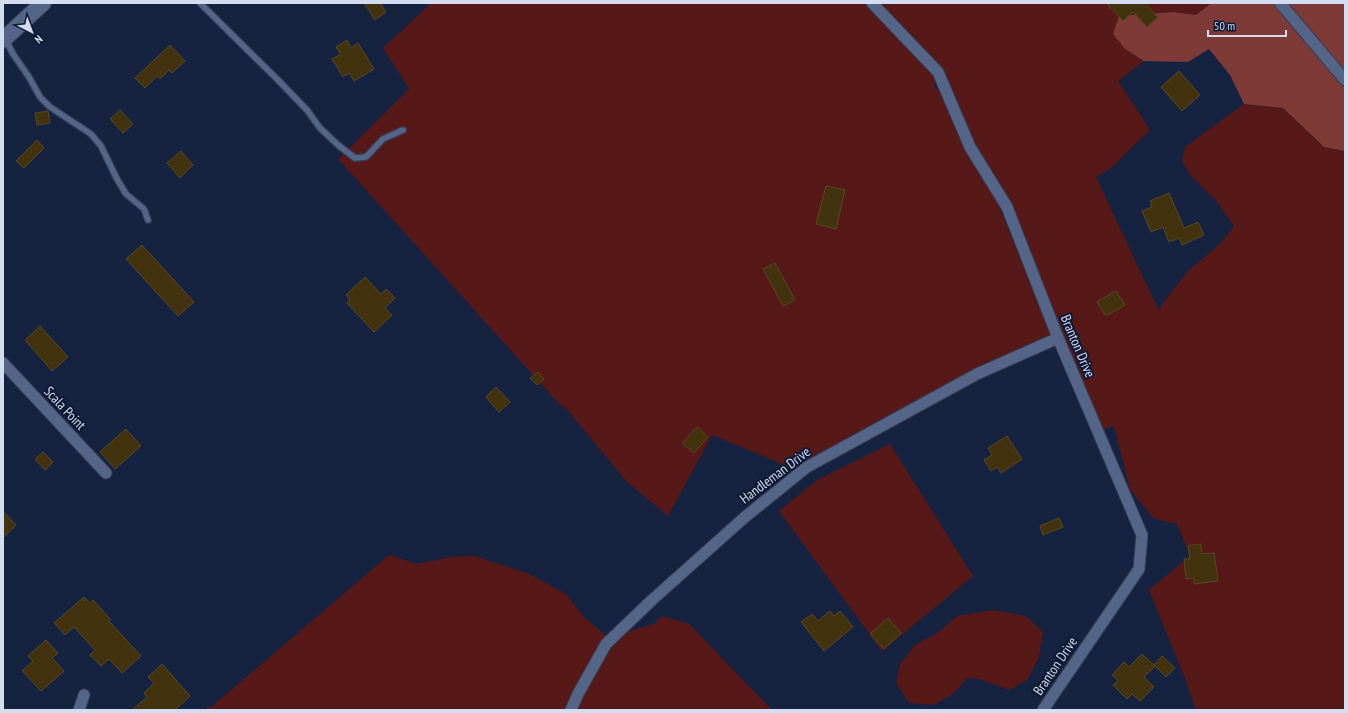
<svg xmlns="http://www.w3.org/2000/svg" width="1348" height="713" viewBox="0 0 1348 713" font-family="'PT Sans Narrow',sans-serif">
  <rect width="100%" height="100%" fill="#162340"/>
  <g fill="#571818">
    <polygon points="431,3 864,3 933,75 936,81 933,85 940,92 965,150 998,204 1051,335 974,369 804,462 794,469 712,435 668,516 627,482 564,406 562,407 338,159 409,89 383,48"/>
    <polygon points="879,3 1211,3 1196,15 1174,12 1128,15 1125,49 1144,61 1118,81 1150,130 1112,167 1096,177 1159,311 1163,303 1188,271 1220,244 1234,226 1217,202 1190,175 1182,161 1185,147 1244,104 1283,108 1324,147 1345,151 1345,710 1196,710 1184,676 1149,590 1190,556 1177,524 1153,518 1130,489 1114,426 1103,430 975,145 943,71"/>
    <polygon points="890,444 973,576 882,651 779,511 817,480"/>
    <polygon points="389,555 417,564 451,557 474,556 527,573 566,594 583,616 606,636 602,640 573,691 564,710 207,710 207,706 210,708"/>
    <polygon points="993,610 1026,616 1043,632 1039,657 1027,680 1009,690 979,679 967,678 955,692 934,705 909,703 896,683 900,664 915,645 939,632 957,616"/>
    <polygon points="662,616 689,624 772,710 577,710 583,697 611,648 629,631 654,624"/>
  </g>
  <g fill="#7d3a37">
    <polygon points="1211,3 1273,3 1345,88 1345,151 1324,147 1283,108 1244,104 1230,75 1209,49 1188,62 1144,61 1125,49 1113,34 1119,16 1174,12 1196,15"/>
    <polygon points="1287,3 1345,3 1345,72"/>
  </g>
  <g fill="#42320e" stroke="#594823">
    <polygon points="364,3 380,3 386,12 375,20"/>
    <polygon points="1106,3 1145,3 1158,17 1147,27 1133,12 1123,21"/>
    <polygon points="347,40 351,48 358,43 374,69 354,81 349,73 343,77 332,59 341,54 336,47"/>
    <polygon points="170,45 185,61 172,73 169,70 160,79 157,76 145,88 135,78"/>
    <polygon points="1179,71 1200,95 1182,111 1161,87"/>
    <polygon points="120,110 133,124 123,133 110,119"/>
    <polygon points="48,111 50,123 37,125 35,113"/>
    <polygon points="37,140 44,148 24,168 16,161"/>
    <polygon points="181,151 193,165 180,178 167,163"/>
    <polygon points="826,186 845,190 836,229 816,224"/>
    <polygon points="1169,193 1184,228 1198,222 1204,235 1182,245 1179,238 1169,242 1163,227 1151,232 1142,211 1152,207 1150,201"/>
    <polygon points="142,245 194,302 178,316 126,259"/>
    <polygon points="775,263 795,300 783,306 763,269"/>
    <polygon points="365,277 381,294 386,289 395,298 385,308 392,315 374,332 347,303 350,299 346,295"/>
    <polygon points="1116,291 1125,305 1106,316 1097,302"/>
    <polygon points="40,326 68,357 52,371 25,340"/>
    <polygon points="538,372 544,379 537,385 530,378"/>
    <polygon points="496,387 510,402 499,412 486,397"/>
    <polygon points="697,427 708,437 694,453 682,443"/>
    <polygon points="126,429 141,446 115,469 100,452"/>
    <polygon points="1007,436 1022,459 1001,473 997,467 991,471 984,460 992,455 988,448"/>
    <polygon points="43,452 53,462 45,470 35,459"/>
    <polygon points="3,511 16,525 3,538"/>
    <polygon points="1059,518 1063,527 1043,535 1040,526"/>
    <polygon points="1201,544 1202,554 1214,553 1218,581 1194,584 1194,578 1186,579 1184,559 1190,559 1188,546"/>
    <polygon points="84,597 90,603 93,600 111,620 109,621 141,656 122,673 109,659 101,666 90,655 95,650 74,627 65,635 54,623"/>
    <polygon points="830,611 834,616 840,611 853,627 824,651 801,622 812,614 818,621"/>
    <polygon points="888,618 901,633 884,649 870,634"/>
    <polygon points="46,640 58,653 52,658 64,671 41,691 22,671 33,661 28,656"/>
    <polygon points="1142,654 1155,666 1144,677 1154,687 1140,701 1132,694 1127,699 1113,685 1118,681 1112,675 1124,662 1129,667"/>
    <polygon points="1162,656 1175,668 1166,677 1154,665"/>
    <polygon points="162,664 190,696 175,710 132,710 147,697 144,693 154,683 148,677"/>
  </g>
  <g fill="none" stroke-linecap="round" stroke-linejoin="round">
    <defs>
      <g id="lane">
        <polyline points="200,3 277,79 307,110 320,128 338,145 355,158 366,157 383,139 403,130"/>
        <polyline points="6,40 13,54 29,77 40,97 50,107 91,134 101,146 117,179 126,194 144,209 148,220"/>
      </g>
      <g id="street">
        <polyline points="872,3 938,72 970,147 1007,207 1058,338 1142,535 1139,569 1043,710"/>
        <polyline points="1280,3 1345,80"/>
        <polyline points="3,363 106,473"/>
        <polyline points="79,710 84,695"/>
        <polyline points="571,710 578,694 606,644 652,600 745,517 807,467 977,374 1058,338"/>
      </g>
      <polyline id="secondary" points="3,40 43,3"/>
    </defs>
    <use href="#lane" stroke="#353d57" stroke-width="8"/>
    <use href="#street" stroke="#353d57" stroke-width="13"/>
    <use href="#secondary" stroke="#353d57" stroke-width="18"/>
    <use href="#lane" stroke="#546587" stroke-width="5.5"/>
    <use href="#street" stroke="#546587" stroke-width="11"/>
    <use href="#secondary" stroke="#546587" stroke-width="16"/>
  </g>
  <g text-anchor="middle" stroke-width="4" stroke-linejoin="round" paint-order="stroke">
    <g font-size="14" fill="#d3ddf1" stroke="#0d1935">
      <text transform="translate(1078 346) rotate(67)" y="5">Branton Drive</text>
      <text transform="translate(65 408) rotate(47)" y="5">Scala Point</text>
      <text transform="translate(775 475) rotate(-37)" y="5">Handleman Drive</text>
      <text transform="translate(1055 666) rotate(-56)" y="5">Branton Drive</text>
    </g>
  </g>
  <rect width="1348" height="713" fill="none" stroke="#d3ddf1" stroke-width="8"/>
  <g transform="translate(32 32) rotate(138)" stroke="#0d1935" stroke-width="3" paint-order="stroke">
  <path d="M0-3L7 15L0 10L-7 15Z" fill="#d3ddf1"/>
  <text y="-6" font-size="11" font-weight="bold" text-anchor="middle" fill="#d3ddf1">N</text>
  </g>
  <path d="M1208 30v6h78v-6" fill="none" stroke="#d3ddf1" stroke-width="2"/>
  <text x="1214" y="30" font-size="12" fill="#d3ddf1" stroke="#0d1935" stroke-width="3" paint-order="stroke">50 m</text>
</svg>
